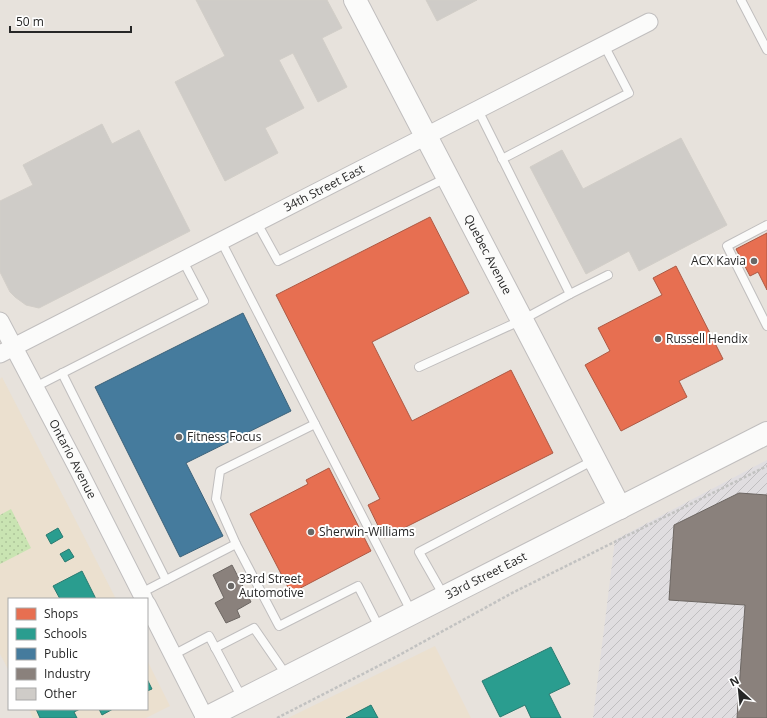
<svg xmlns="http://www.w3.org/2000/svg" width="767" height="718" viewBox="0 0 767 718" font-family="'Open Sans',sans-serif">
  <defs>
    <pattern id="industrial-furrows" width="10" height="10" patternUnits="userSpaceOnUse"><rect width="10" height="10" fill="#e0dde0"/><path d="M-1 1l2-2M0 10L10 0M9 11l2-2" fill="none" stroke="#c0bec0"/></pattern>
    <pattern id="grass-dots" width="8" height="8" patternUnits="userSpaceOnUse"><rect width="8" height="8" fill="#c9e4b2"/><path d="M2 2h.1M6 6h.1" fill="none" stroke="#adc499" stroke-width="1.8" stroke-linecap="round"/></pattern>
  </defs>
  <rect width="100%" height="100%" fill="#e7e2dc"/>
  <polygon fill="url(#industrial-furrows)" points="767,460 767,718 593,718 615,540"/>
  <g fill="#ebe0cf">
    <polygon points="2,377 116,599 9,599 9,671 0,654 0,379"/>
    <polygon points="435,646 471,718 288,718"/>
    <polygon points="147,660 170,706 146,718 33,718 29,709 147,709"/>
  </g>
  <polygon fill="url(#grass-dots)" points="11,509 31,548 0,564 0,515"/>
  <g fill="#e76f51" stroke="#ad5944">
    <polygon points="430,217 469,293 372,342 412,421 511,370 553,453 384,538 368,505 380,499 276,295"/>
    <polygon points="767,233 767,290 758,272 750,276 736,249"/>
    <polygon points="676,266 723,359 679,381 687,397 621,431 585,365 610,351 598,328 662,295 653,278"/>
    <polygon points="329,468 371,551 291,593 250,514 308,484 306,480"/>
  </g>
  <g fill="#2a9d8f" stroke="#297a70">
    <polygon points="58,528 63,537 51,544 46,535"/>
    <polygon points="69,549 74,557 65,562 60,554"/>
    <polygon points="82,571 96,599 60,599 53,586"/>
    <polygon points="551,647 570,684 549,694 561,718 531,718 525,705 500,717 482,681"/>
    <polygon points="147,679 152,689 147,691"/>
    <polygon points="371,705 378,718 346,718"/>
    <polygon points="36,709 80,709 74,712 77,718 40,718"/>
    <polygon points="99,709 113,709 102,715"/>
  </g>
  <polygon fill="#457b9d" stroke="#3c627a" points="243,313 291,411 186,463 223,536 180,557 95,387"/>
  <g fill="#8a817c" stroke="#6c6662">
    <polygon points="739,493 767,495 767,718 737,718 745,605 669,600 674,525"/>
    <polygon points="232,565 251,602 237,610 240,617 226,623 215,603 224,598 213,575"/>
  </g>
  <g fill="#cfccc8" stroke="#d2cec8">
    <polygon points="196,0 327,0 342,28 322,38 347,87 318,102 293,53 279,60 304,108 265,128 278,153 225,181 175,82 225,56"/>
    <polygon points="426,0 477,0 437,21"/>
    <polygon points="102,124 112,144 139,130 190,231 39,308 26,305 15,297 10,292 0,272 0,201 33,185 23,165"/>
    <polygon points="681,138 727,225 639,271 629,251 586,274 530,167 562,150 583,189"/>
  </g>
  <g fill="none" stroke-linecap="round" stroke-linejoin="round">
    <defs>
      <g id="lane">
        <polyline points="741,0 767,50"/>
        <polyline points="502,159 629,93 604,45"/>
        <polyline points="257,223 278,261 446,178"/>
        <polyline points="767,225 727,246 767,326"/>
        <polyline points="221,241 412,613"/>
        <polyline points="570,294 608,275"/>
        <polyline points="419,367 522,320 570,294 478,110"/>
        <polyline points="62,373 166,580 141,593"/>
        <polyline points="35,387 204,301 183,261"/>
        <polyline points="236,544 279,626 358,586 380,629"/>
        <polyline points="166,580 236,544 216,499 220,471 315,424"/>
        <polyline points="444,596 419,552 594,460"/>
        <polyline points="215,648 254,628 287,676"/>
        <polyline points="173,655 209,636 242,698"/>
      </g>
      <g id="street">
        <path id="s1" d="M 0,321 L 78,469 L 144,599"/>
        <path id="s2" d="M 0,354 L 649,22"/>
        <polyline points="147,604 205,718"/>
      </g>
      <g id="secondary">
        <path id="s3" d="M 355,0 L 620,508"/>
        <path id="s4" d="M 206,718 L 767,433"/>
      </g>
    </defs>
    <use href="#lane" stroke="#c0bebe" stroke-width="10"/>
    <use href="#street" stroke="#c0bebe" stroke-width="19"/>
    <use href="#secondary" stroke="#c0bebe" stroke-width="24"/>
    <polyline stroke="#c2c2c1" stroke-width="2.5" stroke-dasharray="3 2" stroke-linecap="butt" points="277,718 392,659 514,592 767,466"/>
    <use href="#lane" stroke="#fbfbfa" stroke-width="8"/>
    <use href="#street" stroke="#fbfbfa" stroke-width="17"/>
    <use href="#secondary" stroke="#fbfbfa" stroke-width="22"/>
  </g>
  <g fill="#6a6866" stroke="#fff" stroke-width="1.5">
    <circle cx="754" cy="261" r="4"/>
    <circle cx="658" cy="339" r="4"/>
    <circle cx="179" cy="437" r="4"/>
    <circle cx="311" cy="532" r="4"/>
    <circle cx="231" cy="586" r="4"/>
  </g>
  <g text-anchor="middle" stroke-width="4" stroke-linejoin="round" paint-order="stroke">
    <g font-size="12" fill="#272727" stroke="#fff">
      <text dy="4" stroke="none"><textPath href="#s2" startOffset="364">34th Street East</textPath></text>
      <text dy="4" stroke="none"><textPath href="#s3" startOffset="287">Quebec Avenue</textPath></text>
      <text dy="4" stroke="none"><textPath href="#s1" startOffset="156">Ontario Avenue</textPath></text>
      <text dy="4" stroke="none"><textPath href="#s4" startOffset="314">33rd Street East</textPath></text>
    </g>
    <g font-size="12" fill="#272727" stroke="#fff" text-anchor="start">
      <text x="746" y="265" text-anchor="end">ACX Kavia</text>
      <text x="666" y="343">Russell Hendix</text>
      <text x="187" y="441">Fitness Focus</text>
      <text x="319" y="536">Sherwin-Williams</text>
      <text x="239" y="583">33rd Street<tspan x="239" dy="14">Automotive</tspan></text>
    </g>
  </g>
  <rect x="8" y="598" width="140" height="112" fill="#ffffff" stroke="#a9a9a9"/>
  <rect x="16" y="608" width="20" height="12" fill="#e76f51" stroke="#a9a9a9"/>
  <text x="44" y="618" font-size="12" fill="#272727">Shops</text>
  <rect x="16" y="628" width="20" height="12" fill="#2a9d8f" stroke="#a9a9a9"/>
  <text x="44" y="638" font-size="12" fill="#272727">Schools</text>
  <rect x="16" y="648" width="20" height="12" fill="#457b9d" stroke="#a9a9a9"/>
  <text x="44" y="658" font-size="12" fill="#272727">Public</text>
  <rect x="16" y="668" width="20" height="12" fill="#8a817c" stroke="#a9a9a9"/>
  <text x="44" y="678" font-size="12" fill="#272727">Industry</text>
  <rect x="16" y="688" width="20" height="12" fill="#cfccc8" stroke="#a9a9a9"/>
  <text x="44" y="698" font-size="12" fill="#272727">Other</text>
  <g transform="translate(739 690) rotate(333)" stroke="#ffffff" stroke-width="3" paint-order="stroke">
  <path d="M0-3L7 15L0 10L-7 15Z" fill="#272727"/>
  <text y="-6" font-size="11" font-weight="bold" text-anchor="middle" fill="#272727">N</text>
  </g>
  <path d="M10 26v6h121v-6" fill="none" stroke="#272727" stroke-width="2"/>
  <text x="16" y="26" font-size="12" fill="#272727" stroke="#ffffff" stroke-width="3" paint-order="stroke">50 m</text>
</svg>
